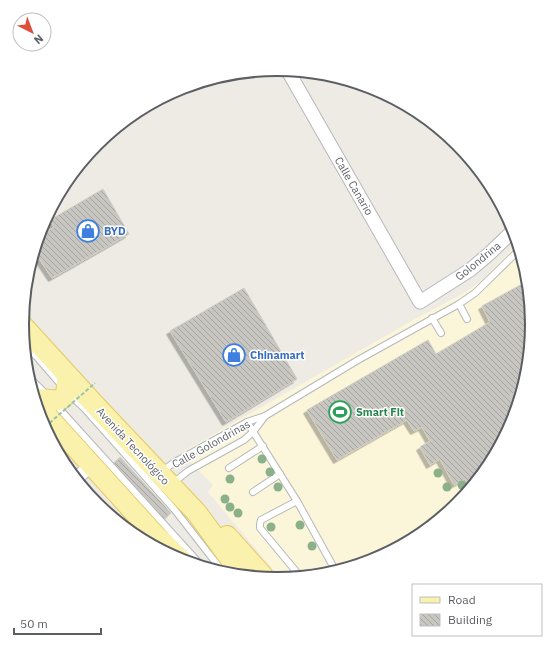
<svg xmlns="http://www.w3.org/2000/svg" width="554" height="648" font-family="'IBM Plex Sans',sans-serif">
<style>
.commercial{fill:#fbf5da}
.building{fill:url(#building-back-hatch);stroke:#d1cdc2;filter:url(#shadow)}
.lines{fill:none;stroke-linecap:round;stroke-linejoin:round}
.service-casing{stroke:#b6b8bc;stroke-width:8}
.minor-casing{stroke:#b6b8bc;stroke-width:15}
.primary-casing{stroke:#e7c962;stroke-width:22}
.service{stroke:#fff;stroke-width:6}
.minor{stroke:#fff;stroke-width:13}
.primary{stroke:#f9f1ac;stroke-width:20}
.path-bridge{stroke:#9bc3a9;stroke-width:2;stroke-dasharray:4 2;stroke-linecap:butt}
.tree{fill:#8bb18b}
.labels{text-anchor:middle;stroke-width:3;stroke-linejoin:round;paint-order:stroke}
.street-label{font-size:11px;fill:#5b5e63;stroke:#fff}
.shop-label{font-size:11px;font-weight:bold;fill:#366cbe;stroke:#fff;text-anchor:start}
.leisure-label{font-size:11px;font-weight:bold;fill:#27864d;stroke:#fff;text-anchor:start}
.rim{fill:none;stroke:#5b5e63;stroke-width:2}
</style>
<defs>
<pattern id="building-back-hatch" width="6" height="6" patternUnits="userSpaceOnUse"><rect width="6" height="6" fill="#c8c6c0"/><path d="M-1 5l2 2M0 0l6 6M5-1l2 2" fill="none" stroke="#a5a4a0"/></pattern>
<filter id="shadow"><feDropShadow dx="-3.5" dy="3.5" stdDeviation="0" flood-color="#0004"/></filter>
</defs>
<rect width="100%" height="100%" fill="#edebe3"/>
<!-- commercial -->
<polygon class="commercial" points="516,245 532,324 512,422 457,504 374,560 280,578 208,492 213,485 181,453 415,319 464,293 481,281"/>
<!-- building -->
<g class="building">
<polygon points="103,189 129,234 52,278 36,254 39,237 54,227 50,220"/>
<polygon points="524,283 532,324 512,422 469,486 465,479 454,485 440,459 430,465 420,447 430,441 422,427 414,431 407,420 337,460 307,410 428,340 436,354 490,322 482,306"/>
<polygon points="244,288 297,379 226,422 170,331"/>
<polygon points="519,391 516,406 510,395"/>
<polygon points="120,457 171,513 164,519 114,463"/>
</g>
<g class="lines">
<!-- service casing -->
<g class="service-casing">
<g id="service">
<polyline points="459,304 467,319"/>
<polyline points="432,318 441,333"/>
<polyline points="27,349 36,356 63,387"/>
<polyline points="33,381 46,394"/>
<polyline points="69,394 84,408 174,509 220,568"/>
<polyline points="55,404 200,564"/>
<polyline points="247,422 297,501 334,568"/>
<polyline points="229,468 263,446"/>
<polyline points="162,471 175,462 247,422 265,416 358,360 459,304 475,293 518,251"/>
<polyline points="173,483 188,471 244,440 253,432 265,416"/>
<polyline points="253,492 280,474"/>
<polyline points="297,501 261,520 260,524 260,528 299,575"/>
</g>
</g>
<!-- minor casing -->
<g class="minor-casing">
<g id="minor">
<polyline points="288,71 420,302 470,270 490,253 513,231"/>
<polyline points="78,477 91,465"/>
</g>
</g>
<!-- primary casing -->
<g class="primary-casing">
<g id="primary">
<polyline points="22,325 94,404 197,513 240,572"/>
<path d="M 37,399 C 62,401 68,404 67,375"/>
<polyline points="39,407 155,535 181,560"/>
<polyline points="227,536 263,576"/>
</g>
</g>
<!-- service -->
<use href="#service" class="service"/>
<!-- minor -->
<use href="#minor" class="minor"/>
<!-- primary -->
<use href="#primary" class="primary"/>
<!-- path-bridge -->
<polyline class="path-bridge" points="45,427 95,383"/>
</g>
<!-- trees -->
<g class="tree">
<circle cx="262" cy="459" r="4.5"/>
<circle cx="270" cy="472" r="4.5"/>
<circle cx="438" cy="473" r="4.5"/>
<circle cx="230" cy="479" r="4.5"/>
<circle cx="462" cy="485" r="4.5"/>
<circle cx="278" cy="487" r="4.5"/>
<circle cx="447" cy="487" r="4.5"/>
<circle cx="225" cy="499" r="4.5"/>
<circle cx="230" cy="507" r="4.5"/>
<circle cx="238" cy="513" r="4.5"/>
<circle cx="300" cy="525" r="4.5"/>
<circle cx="271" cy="527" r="4.5"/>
<circle cx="312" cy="546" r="4.5"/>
</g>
<!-- icons -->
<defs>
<g id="shop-ring" transform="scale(1.15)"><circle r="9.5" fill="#fff" stroke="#3f7fe0" stroke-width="1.5"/><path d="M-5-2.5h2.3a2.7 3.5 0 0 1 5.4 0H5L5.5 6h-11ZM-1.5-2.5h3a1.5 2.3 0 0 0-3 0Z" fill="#3f7fe0"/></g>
<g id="stadium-ring" transform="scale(1.15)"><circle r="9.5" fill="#fff" stroke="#2e9e5b" stroke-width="1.5"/><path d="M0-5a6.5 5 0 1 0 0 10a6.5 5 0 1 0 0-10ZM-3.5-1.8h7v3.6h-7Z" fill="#2e9e5b"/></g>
</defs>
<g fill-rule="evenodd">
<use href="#shop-ring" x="88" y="231"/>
<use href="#shop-ring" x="234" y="355"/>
<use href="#stadium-ring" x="340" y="412"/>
</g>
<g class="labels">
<!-- street labels -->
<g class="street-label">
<text transform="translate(354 186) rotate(60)" y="4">Calle Canario</text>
<text transform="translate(478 261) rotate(-39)" y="4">Golondrina</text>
<text transform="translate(211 444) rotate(-29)" y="4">Calle Golondrinas</text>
<text transform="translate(133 446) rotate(47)" y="4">Avenida Tecnológico</text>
</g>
<!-- shop labels -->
<g class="shop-label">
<text x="104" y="235">BYD</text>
<text x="250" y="359">Chinamart</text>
</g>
<!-- leisure labels -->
<g class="leisure-label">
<text x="356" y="416">Smart Fit</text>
</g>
</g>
<!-- crop -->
<path d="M0 0H554V648H0ZM29 324a248 248 0 1 1 496 0a248 248 0 1 1-496 0Z" fill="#fff" fill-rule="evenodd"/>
<path class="rim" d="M29 324a248 248 0 1 1 496 0a248 248 0 1 1-496 0Z"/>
<!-- legend -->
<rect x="412" y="584" width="130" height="52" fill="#ffffff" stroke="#bdbfc1"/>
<rect x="420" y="597" width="20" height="6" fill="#f9f1ac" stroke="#bdbfc1"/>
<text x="448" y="604" font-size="12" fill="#5b5e63">Road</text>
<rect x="420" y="614" width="20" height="12" fill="url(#building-back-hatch)" stroke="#bdbfc1"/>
<text x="448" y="624" font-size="12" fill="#5b5e63">Building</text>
<!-- north arrow -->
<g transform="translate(32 32) rotate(138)"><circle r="19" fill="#ffffff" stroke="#bdbfc1"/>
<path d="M0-3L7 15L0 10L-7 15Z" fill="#dc503a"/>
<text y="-6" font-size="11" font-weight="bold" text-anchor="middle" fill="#5b5e63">N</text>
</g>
<!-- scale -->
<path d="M14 628v6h87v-6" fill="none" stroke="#5b5e63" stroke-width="2"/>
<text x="20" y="628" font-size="12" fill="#5b5e63" stroke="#ffffff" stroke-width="3" paint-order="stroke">50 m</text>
</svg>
